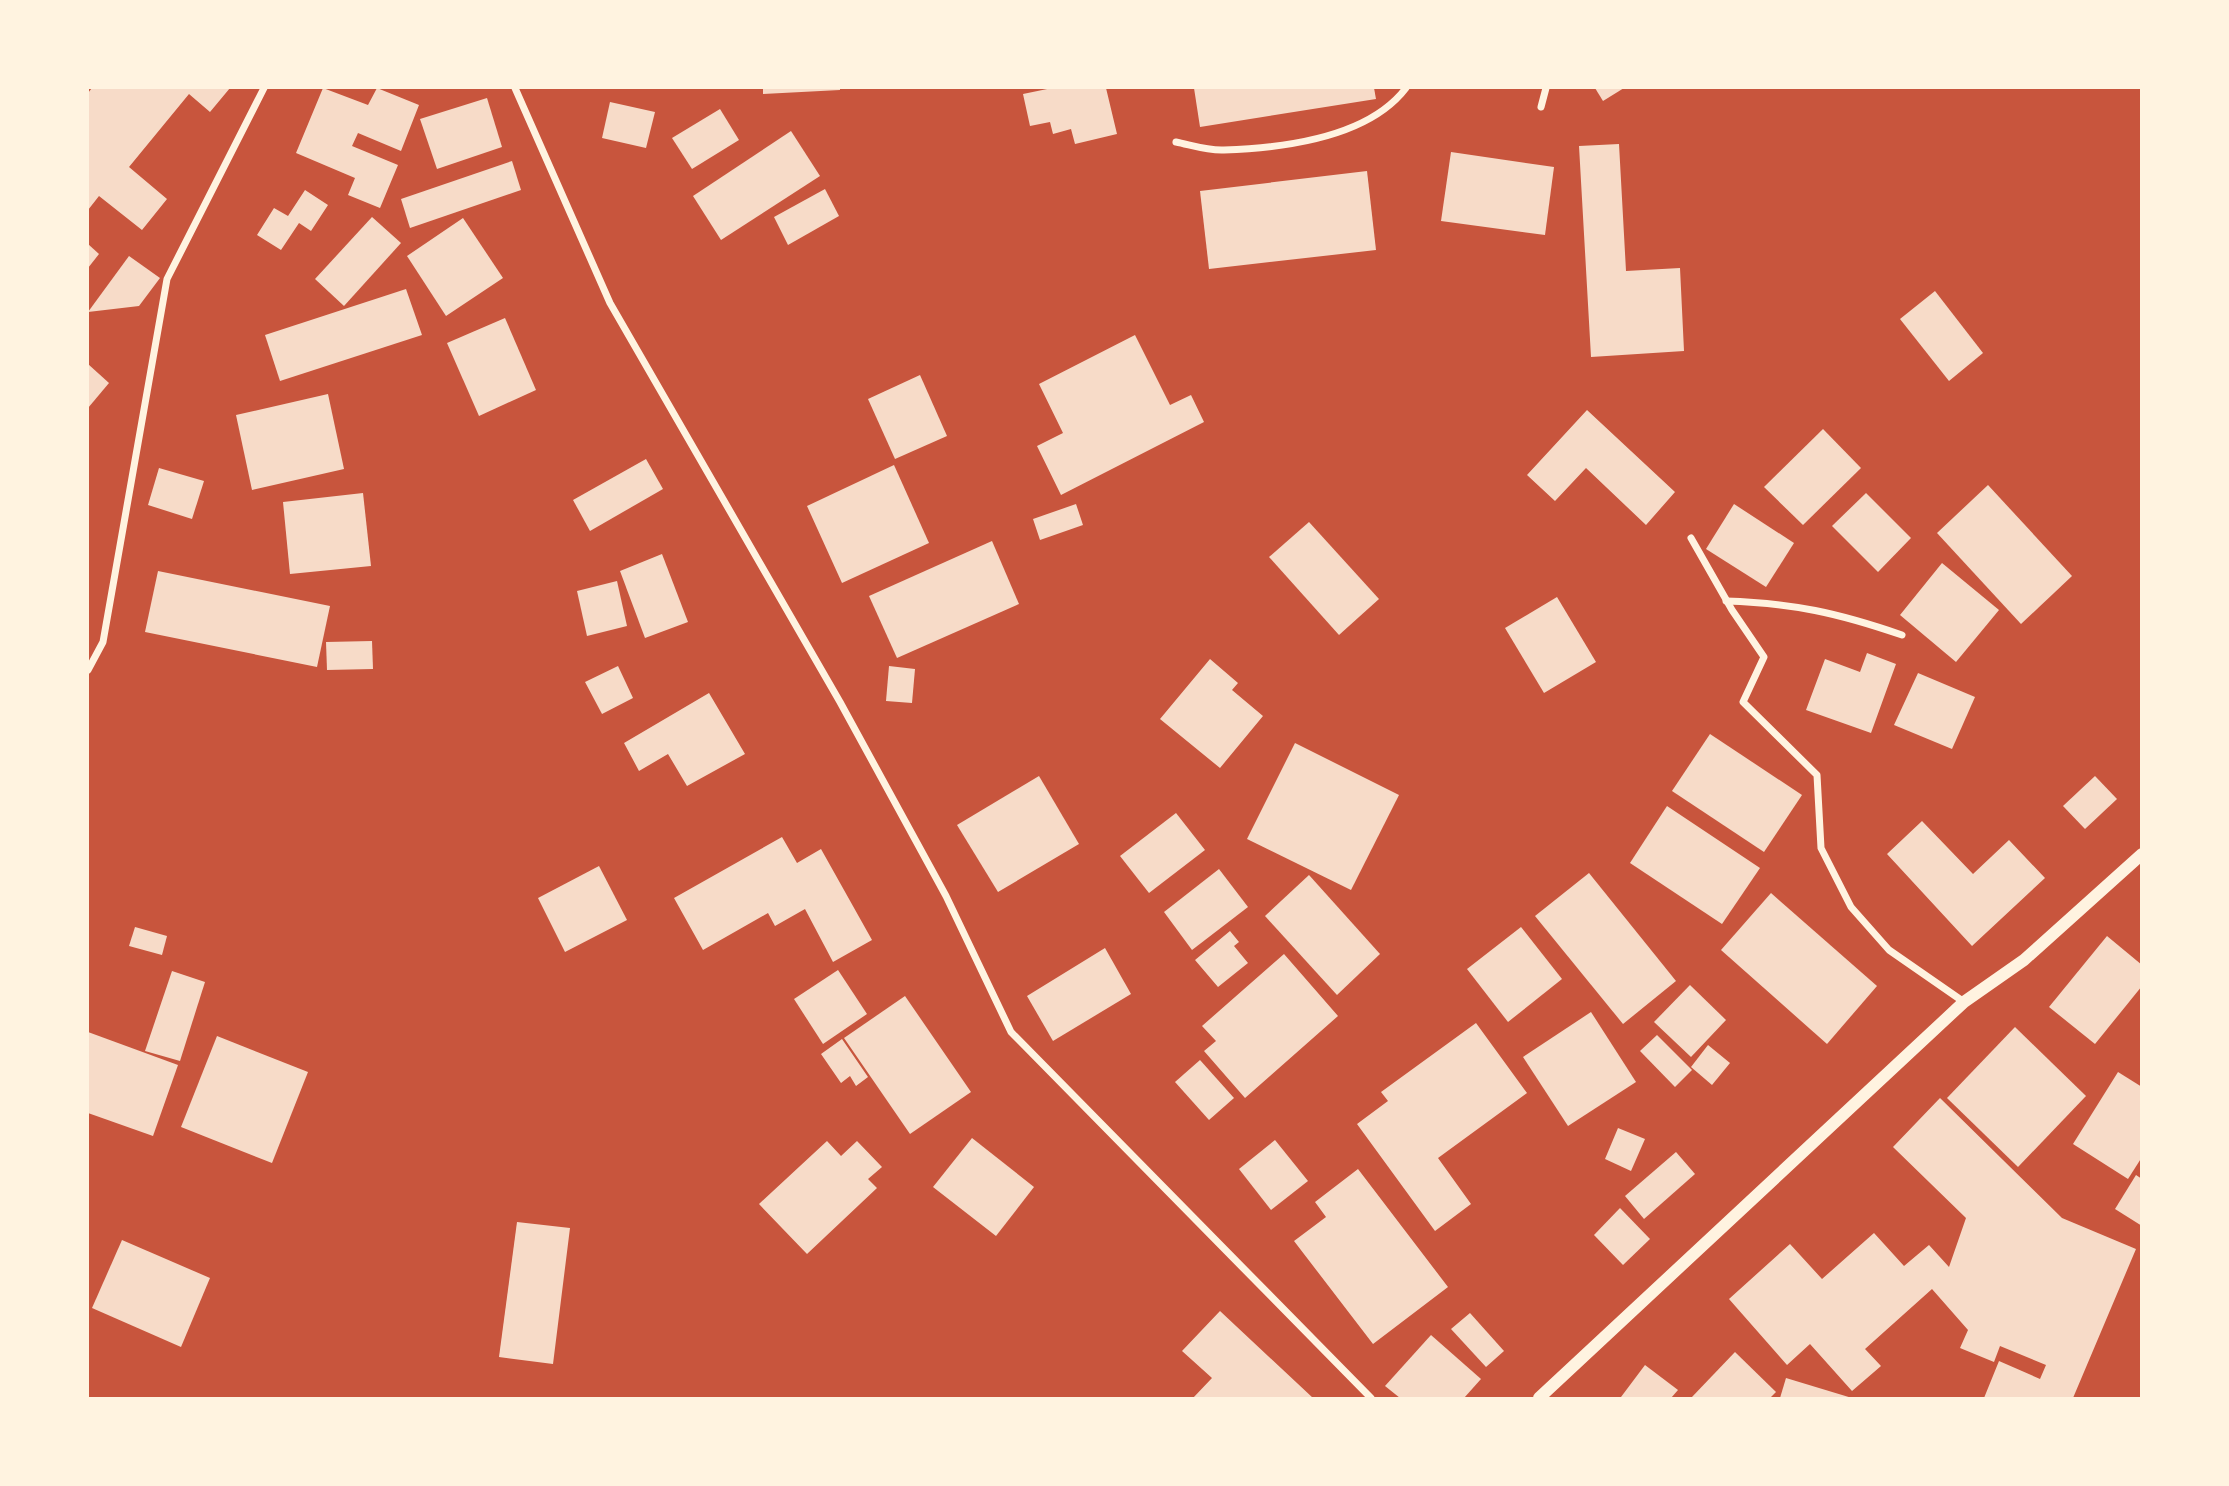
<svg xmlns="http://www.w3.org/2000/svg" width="2229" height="1486" font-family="Inter,sans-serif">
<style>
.building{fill:#f7dbc8}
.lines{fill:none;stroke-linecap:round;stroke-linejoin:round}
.minor{stroke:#fff3e0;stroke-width:7}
.tertiary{stroke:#fff3e0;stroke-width:12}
</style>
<rect width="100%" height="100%" fill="#c8553d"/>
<!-- building -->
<g class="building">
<polygon points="92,88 230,88 210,112 189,94 129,167 167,199 142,230 99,196 88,210 88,93"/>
<polygon points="323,88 368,105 377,88 419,105 401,151 358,133 352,146 398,165 380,208 348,195 355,178 296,153"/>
<polygon points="763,88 840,88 840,90 763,94"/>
<polygon points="1052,88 1106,88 1117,134 1075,144 1071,129 1053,134 1050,122 1030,126 1023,94"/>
<polygon points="1194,88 1374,88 1376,99 1200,127"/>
<polygon points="1595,88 1624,88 1603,101"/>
<polygon points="487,98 502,147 437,169 420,119"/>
<polygon points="610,102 655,112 646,148 602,138"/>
<polygon points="720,109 739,140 692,169 672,138"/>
<polygon points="791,131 820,176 721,240 693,196"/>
<polygon points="1619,144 1626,271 1680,268 1684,351 1591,357 1579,146"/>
<polygon points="1451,152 1554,167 1545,235 1441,221"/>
<polygon points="512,161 521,190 410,228 401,199"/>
<polygon points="1367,171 1376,250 1209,269 1200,191"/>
<polygon points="825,189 839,216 788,245 774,217"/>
<polygon points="305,190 328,205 311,231 299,223 281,250 257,235 274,208 288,216"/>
<polygon points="372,217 401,243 344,306 315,279"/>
<polygon points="463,218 503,278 446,316 407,256"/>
<polygon points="88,244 99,254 88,268"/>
<polygon points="129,256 160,278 139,306 88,312"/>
<polygon points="406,289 422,335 280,381 265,335"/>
<polygon points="1935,291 1983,353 1949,381 1900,319"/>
<polygon points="505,318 536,390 479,416 447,343"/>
<polygon points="1135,335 1170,405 1191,395 1204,422 1061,495 1037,446 1063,433 1039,384"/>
<polygon points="88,364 109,383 88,408"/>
<polygon points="920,375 947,436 895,459 868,399"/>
<polygon points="328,394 344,469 252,490 236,415"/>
<polygon points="1587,410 1675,492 1646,525 1586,468 1555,501 1527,475"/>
<polygon points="1823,429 1861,468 1803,525 1764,487"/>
<polygon points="646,459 663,489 590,531 573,500"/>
<polygon points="894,465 929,543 842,583 807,506"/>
<polygon points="159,468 204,481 192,519 148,505"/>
<polygon points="1988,485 2072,576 2021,624 1937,533"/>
<polygon points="363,493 371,566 290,574 283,502"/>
<polygon points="1866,493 1911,538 1878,572 1832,526"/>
<polygon points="1076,504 1083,525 1040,540 1033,519"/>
<polygon points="1734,504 1794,543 1766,587 1706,549"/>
<polygon points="1309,522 1379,599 1339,635 1269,557"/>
<polygon points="992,541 1019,604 897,658 869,596"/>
<polygon points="662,554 688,622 645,638 620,571"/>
<polygon points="1942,563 1999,610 1956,662 1900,615"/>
<polygon points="158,571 330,606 317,667 145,632"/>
<polygon points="617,581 627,626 587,636 577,591"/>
<polygon points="1557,597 1596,662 1544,693 1505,628"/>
<polygon points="372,641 373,669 327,670 326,642"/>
<polygon points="1867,653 1896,664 1871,733 1806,710 1825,659 1860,672"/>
<polygon points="1210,659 1238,683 1232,690 1263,716 1220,768 1160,719"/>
<polygon points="618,666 633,698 602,714 585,682"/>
<polygon points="889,666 915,669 912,703 886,701"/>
<polygon points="1918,673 1975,697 1952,749 1894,725"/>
<polygon points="709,693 745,754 687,786 668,754 639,771 624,743"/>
<polygon points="1710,734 1802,795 1764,852 1672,791"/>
<polygon points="1295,743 1399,795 1351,890 1247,839"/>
<polygon points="1039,776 1079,844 998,892 957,825"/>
<polygon points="2095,776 2117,799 2085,829 2063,806"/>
<polygon points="1667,806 1760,868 1722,924 1630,863"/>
<polygon points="1176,813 1205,850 1149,893 1120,856"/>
<polygon points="1922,821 1973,874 2009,840 2045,878 1972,946 1887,854"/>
<polygon points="782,837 797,863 821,849 872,940 833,962 805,909 775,926 768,913 703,950 674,898"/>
<polygon points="599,866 627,920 565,952 538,898"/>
<polygon points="1219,869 1248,907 1192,950 1164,912"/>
<polygon points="1589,873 1676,981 1623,1024 1535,916"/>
<polygon points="1309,875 1380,954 1337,995 1265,916"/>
<polygon points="1771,893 1877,986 1827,1044 1721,950"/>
<polygon points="135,927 167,936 162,955 129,946"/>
<polygon points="1521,927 1562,979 1508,1022 1467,969"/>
<polygon points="1230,931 1239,942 1234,946 1248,963 1218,987 1195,960"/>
<polygon points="2107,936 2142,965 2142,986 2095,1044 2049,1007"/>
<polygon points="1105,948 1131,994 1053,1041 1027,996"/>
<polygon points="1284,954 1338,1016 1245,1098 1204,1051 1216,1041 1202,1026"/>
<polygon points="838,970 867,1014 823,1044 794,999"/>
<polygon points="172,971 205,982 180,1061 145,1051"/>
<polygon points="1690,985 1726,1020 1691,1057 1654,1022"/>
<polygon points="905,996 971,1092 910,1134 844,1038"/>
<polygon points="1591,1012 1636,1082 1568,1126 1523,1057"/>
<polygon points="1476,1023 1527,1093 1438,1158 1471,1204 1435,1231 1357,1124 1388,1101 1381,1092"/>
<polygon points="2015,1027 2086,1096 2018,1167 1947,1098"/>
<polygon points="88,1032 178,1065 153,1136 88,1113"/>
<polygon points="1657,1035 1692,1070 1675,1087 1640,1051"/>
<polygon points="217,1036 308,1072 272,1163 181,1127"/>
<polygon points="842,1039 868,1077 856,1086 850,1076 841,1083 821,1054"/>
<polygon points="1708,1045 1730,1063 1712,1085 1691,1067"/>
<polygon points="1200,1060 1234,1098 1209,1120 1175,1082"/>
<polygon points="2118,1072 2142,1087 2142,1157 2128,1179 2073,1144"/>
<polygon points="1940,1098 2062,1218 2136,1249 2073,1398 1984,1398 1999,1361 2040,1379 2046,1365 2000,1346 1994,1362 1960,1348 1968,1330 1932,1289 1865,1349 1881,1366 1852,1391 1810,1344 1787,1365 1729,1299 1790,1244 1822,1279 1874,1233 1904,1266 1929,1245 1949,1267 1966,1218 1893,1147"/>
<polygon points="1618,1128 1645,1139 1631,1171 1605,1159"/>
<polygon points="972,1138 1034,1187 996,1236 933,1187"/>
<polygon points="1275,1140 1308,1181 1271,1210 1239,1169"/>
<polygon points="827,1141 841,1156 857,1141 882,1167 868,1179 877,1188 807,1254 759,1204"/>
<polygon points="1676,1152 1695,1174 1644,1219 1625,1196"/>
<polygon points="1358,1169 1448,1287 1373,1344 1294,1241 1326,1217 1315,1202"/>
<polygon points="2136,1175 2142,1179 2142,1226 2115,1209"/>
<polygon points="1620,1208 1650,1239 1623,1265 1594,1235"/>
<polygon points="517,1222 570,1228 553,1364 499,1357"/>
<polygon points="122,1240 210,1278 181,1347 92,1308"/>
<polygon points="1220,1311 1313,1398 1193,1398 1212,1378 1182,1351"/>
<polygon points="1470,1313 1504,1351 1486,1367 1451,1329"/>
<polygon points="1431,1335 1481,1379 1464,1398 1400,1398 1385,1386"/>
<polygon points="1735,1352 1776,1392 1770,1398 1691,1398"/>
<polygon points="1645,1365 1678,1390 1671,1398 1621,1397"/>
<polygon points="1786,1378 1852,1398 1780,1398"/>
</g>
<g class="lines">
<!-- minor -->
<g class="minor">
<polyline points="515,88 610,303 840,702 946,896 1011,1032 1371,1398"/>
<polyline points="1541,107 1546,88"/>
<path d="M 1176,142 C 1191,145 1209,151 1224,150 C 1283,148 1368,138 1406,88"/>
<polyline points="1691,538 1732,610 1764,657 1743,702 1817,775 1821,848 1851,907 1889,950 1964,1002"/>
<path d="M 1726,601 C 1793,603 1838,613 1902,635"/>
<polyline points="88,670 103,642 167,279 264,88"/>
</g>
<!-- tertiary -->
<polyline class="tertiary" points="1539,1398 1964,1002 2024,960 2142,854"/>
</g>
<!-- border -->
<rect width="2229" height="1486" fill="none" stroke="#fff3e0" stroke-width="178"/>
</svg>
